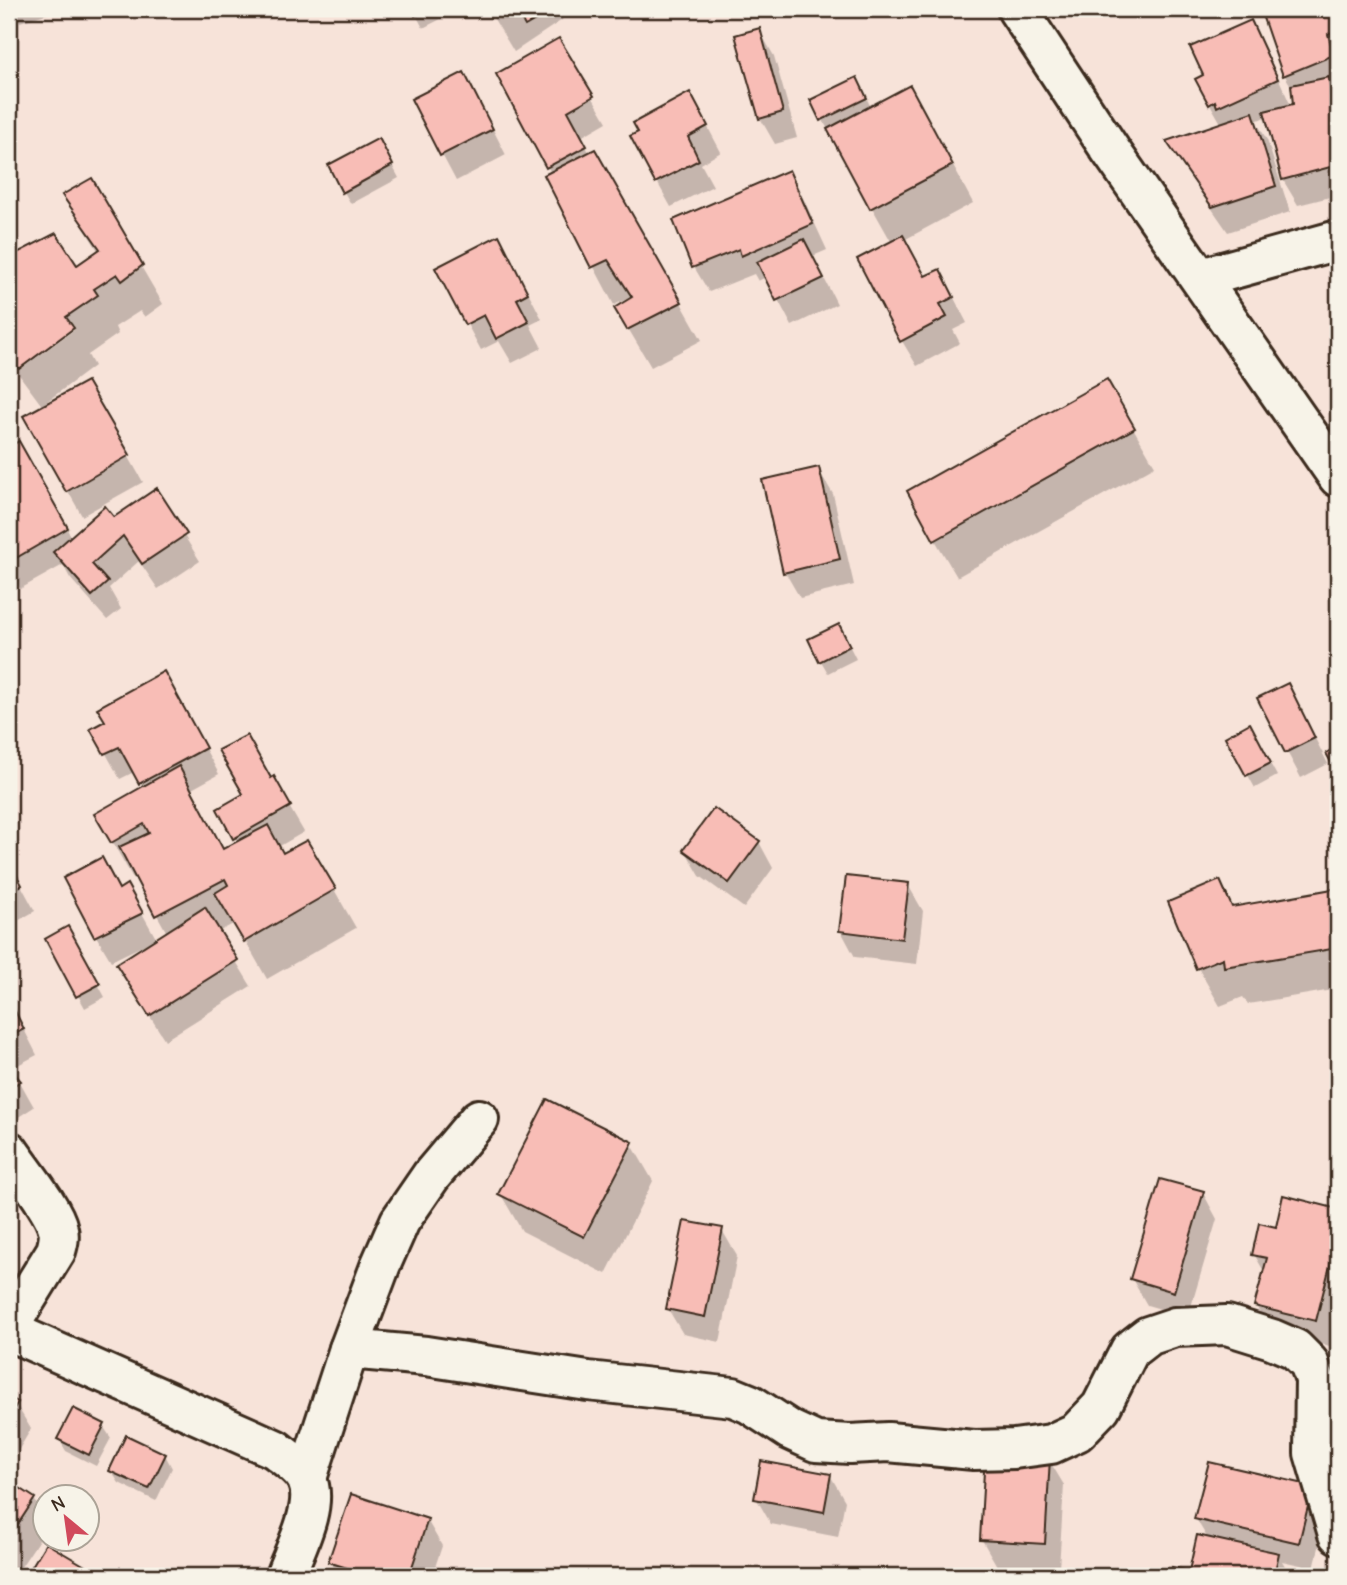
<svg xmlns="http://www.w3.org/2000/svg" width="1347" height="1585" font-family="'Comic Neue',sans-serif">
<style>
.shadow{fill:#0003}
.building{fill:#f8bdb6;stroke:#3b2a1e;stroke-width:2}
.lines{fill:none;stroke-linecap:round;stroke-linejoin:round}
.street-casing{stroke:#3b2a1e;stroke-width:44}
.primary-casing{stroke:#3b2a1e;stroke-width:44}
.street{stroke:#f7f3e8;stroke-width:38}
.primary{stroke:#f7f3e8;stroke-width:38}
</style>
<rect width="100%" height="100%" fill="#f7e3d9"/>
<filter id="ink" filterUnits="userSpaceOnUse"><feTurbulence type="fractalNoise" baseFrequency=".0143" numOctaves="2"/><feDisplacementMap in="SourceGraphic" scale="14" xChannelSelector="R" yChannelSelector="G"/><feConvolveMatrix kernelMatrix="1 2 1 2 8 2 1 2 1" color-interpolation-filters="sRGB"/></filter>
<g filter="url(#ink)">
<!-- shadow -->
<g class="shadow">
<polygon points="12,9 47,9 49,13 20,22"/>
<polygon points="413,9 451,9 453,13 423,28"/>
<polygon points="488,9 567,9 567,10 562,20 514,52"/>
<polygon points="1262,9 1331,9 1338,26 1338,85 1332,87 1338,97 1338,195 1298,205 1283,180 1267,116 1256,121 1267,140 1290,212 1228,232 1183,167 1169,142 1222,125 1210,104 1205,76 1250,22 1265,48 1291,106 1295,105 1294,91 1285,76"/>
<polygon points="759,30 774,56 797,138 775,144 760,118"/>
<polygon points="559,40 607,122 581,137 590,154 595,151 702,340 651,367 616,308 630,300 629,298 614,305 546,176 551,173 499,75"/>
<polygon points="864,92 871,108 931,125 973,203 904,240 925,278 940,271 967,323 953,330 960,343 917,366 902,341 892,243 812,101"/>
<polygon points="413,100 478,100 506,155 456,181"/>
<polygon points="704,120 721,152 701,164 713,186 671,207 632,137"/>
<polygon points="385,152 399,178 351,204 344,192"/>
<polygon points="788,172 803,198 827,250 813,256 837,304 792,326 766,277 758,281 754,274 709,292 694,267"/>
<polygon points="91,181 163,304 145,317 140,311 115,327 118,334 88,355 94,366 42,405 43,407 87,383 143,482 82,516 26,417 43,407 17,372 74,330 74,325 15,369 9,361 9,259 55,235 77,267 99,252 64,196"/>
<polygon points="513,263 542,319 530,325 542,348 512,363 499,341 481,350 437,269"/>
<polygon points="1106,381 1155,466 957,577 935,540"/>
<polygon points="18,444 72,538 113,519 156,491 200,561 158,589 139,561 109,588 121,609 107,620 70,578 63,565 20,589 14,578 9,581 9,502 15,498 9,487 9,449"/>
<polygon points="818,469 833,494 854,585 800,598 785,572"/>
<polygon points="846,639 856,659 828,673 821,661"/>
<polygon points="1288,685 1328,764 1301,778 1259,699"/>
<polygon points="178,699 219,774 190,790 224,851 238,843 219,809 273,779 304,832 278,847 283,855 307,842 356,928 267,979 235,923 218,932 251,986 165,1040 133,990 142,946 111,961 96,936 119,891 127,886 157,940 167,933 137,878 134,880 97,815 143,788 134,772 120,779 93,730"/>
<polygon points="1249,725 1277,776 1255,788 1227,737"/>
<polygon points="759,842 773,868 744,908 700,876 685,850"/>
<polygon points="9,863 35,911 9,926"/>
<polygon points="1220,882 1234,908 1338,890 1338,989 1248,1004 1243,997 1220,1006 1198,968 1171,903"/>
<polygon points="908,885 923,911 917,964 855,957 841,931"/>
<polygon points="68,929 105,997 85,1008 47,939"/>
<polygon points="9,1000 37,1055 12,1068 9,1063"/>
<polygon points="9,1069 20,1082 34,1107 9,1123"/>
<polygon points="631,1143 653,1181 606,1274 522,1231 500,1193"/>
<polygon points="1203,1193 1217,1219 1188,1317 1147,1305 1132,1279"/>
<polygon points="1284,1197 1338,1210 1338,1315 1330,1346 1271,1332 1256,1306 1265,1273 1254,1254 1277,1229"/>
<polygon points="722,1230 737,1256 720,1342 683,1334 668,1309"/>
<polygon points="9,1387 13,1394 9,1400 16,1404 31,1429 15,1456 9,1453"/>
<polygon points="103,1426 111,1438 96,1466 66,1451 59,1439"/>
<polygon points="165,1455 172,1468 156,1501 119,1483 111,1471"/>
<polygon points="1049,1460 1064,1485 1059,1569 997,1566 982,1540"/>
<polygon points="830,1475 845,1501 838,1537 771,1524 756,1498"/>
<polygon points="9,1483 34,1499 46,1520 46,1529 15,1576 9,1576"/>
<polygon points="1312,1488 1327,1514 1314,1568 1282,1561 1291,1576 1171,1576 1173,1569 1190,1573 1208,1539 1196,1519"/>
<polygon points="427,1520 442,1546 432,1576 339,1576 330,1561"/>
</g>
<!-- building -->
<g class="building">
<polygon points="411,9 430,9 415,16"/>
<polygon points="518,9 543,9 546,14 525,26 516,10"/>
<polygon points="1260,9 1329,9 1338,29 1328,34 1334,55 1283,76"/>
<polygon points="1251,20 1278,79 1217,107 1215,101 1209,105 1195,79 1203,75 1190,47"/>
<polygon points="760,28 783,112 759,119 735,35"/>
<polygon points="559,38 594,96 568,111 587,146 546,168 496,74"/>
<polygon points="464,72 493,129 440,156 411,99"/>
<polygon points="857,77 867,98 820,121 810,100"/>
<polygon points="1329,77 1331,97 1338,96 1338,165 1282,180 1264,111 1293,104 1291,85"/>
<polygon points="910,85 953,165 870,209 827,129"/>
<polygon points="690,92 708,126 688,137 699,160 655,183 630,136 638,132 633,123"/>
<polygon points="1253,112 1276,186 1212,207 1166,141"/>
<polygon points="379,138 393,165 342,193 328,165"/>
<polygon points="595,149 682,302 627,330 614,308 632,297 608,260 591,268 544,175"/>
<polygon points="789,170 813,224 741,256 739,249 692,268 673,220"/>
<polygon points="92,178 143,265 122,281 117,274 94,289 98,295 66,317 74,328 19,369 9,355 9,257 56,233 77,265 100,249 62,195"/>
<polygon points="499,235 528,293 517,299 529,322 496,339 484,315 465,325 435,268"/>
<polygon points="903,235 925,276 940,269 954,297 940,304 947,317 900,342 857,259"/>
<polygon points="804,239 824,278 776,301 757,262"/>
<polygon points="1107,379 1135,428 934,541 907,491"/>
<polygon points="87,381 130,455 66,492 23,416"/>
<polygon points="19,441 68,528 9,562 9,500 13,498 9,490 9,447"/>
<polygon points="819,467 840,559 783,573 762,480"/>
<polygon points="157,488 187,534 142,564 123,536 92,564 108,582 92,596 53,552 105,506 114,517"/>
<polygon points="839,624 850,646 819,662 808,639"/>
<polygon points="164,671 206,748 139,784 119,747 104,754 90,729 105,721 97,708"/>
<polygon points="1288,683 1315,738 1285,753 1257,698"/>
<polygon points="1250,723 1271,763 1246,776 1225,737"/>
<polygon points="247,735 271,778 274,776 291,806 233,839 217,809 243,794 218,750"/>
<polygon points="1338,746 1338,775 1326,753"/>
<polygon points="179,766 223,849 268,825 283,853 307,840 336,889 244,942 215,893 228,885 225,879 155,916 119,847 149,833 144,824 111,843 94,814"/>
<polygon points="714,808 760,841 729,883 683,850"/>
<polygon points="102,857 119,889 127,884 143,913 94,937 63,878"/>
<polygon points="9,861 22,885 9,892"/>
<polygon points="846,876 909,883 902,939 839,931"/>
<polygon points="1220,880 1232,907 1338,888 1338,948 1224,967 1223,958 1196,969 1168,902"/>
<polygon points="205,907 238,960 149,1016 116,964"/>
<polygon points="68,926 100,984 76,997 45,939"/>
<polygon points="9,999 24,1029 9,1037"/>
<polygon points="9,1067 21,1081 9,1088"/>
<polygon points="547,1099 633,1142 584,1237 498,1194"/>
<polygon points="1160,1179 1204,1191 1174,1292 1130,1279"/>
<polygon points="1283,1195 1338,1209 1338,1234 1316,1321 1254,1306 1267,1258 1252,1255 1259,1223 1276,1227"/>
<polygon points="684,1221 723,1228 705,1317 666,1309"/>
<polygon points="9,1397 18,1402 9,1417"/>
<polygon points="73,1408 105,1424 89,1455 57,1439"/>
<polygon points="126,1435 166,1454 149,1489 109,1471"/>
<polygon points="985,1454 1050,1458 1045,1544 980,1540"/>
<polygon points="761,1461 831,1474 824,1512 754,1499"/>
<polygon points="1209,1462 1313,1486 1299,1543 1194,1519"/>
<polygon points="9,1481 35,1498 9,1538"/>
<polygon points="351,1494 428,1519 409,1576 373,1576 328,1562"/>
<polygon points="1197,1535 1279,1553 1274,1576 1169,1576 1172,1567 1189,1571"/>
<polygon points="46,1543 102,1576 26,1576"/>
<polygon points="992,1570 1037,1576 991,1576"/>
</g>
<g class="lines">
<!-- street casing -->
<g class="street-casing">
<g id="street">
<polyline points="1201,278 1338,240"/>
<path d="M 9,1151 C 21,1169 54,1209 58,1229 C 60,1237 58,1244 56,1251 L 9,1327"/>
<path d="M 9,1331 L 275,1449 C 285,1457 302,1468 307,1480 C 319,1506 294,1551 285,1576"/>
<polyline points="349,1349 426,1356 588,1381 733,1397 750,1404 790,1430 816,1442 850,1444 888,1442 974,1450 1014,1449 1051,1444 1077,1432 1101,1407 1130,1350 1148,1336 1175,1327 1227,1325 1272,1339 1295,1349 1309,1363 1315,1379 1314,1453 1338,1534"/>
<polyline points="307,1478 349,1349 381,1264 400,1221 431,1176 479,1119"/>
</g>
</g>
<!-- primary casing -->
<g class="primary-casing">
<polyline id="primary" points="1017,9 1111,151 1338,477"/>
</g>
<!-- street -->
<use href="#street" class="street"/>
<!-- primary -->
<use href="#primary" class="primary"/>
</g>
</g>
<!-- margin -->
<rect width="1347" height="1585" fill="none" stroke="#f7f3e8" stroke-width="35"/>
<rect x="18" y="18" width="1312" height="1550" fill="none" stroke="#3b2a1e" stroke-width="2.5" filter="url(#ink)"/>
<!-- north arrow -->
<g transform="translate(66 1518) rotate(331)"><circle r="33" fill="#f7f3e8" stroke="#aca397" stroke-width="2"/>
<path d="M0-5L12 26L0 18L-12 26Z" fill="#d1495b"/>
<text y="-10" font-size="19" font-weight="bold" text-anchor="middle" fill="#3b2a1e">N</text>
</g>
</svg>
